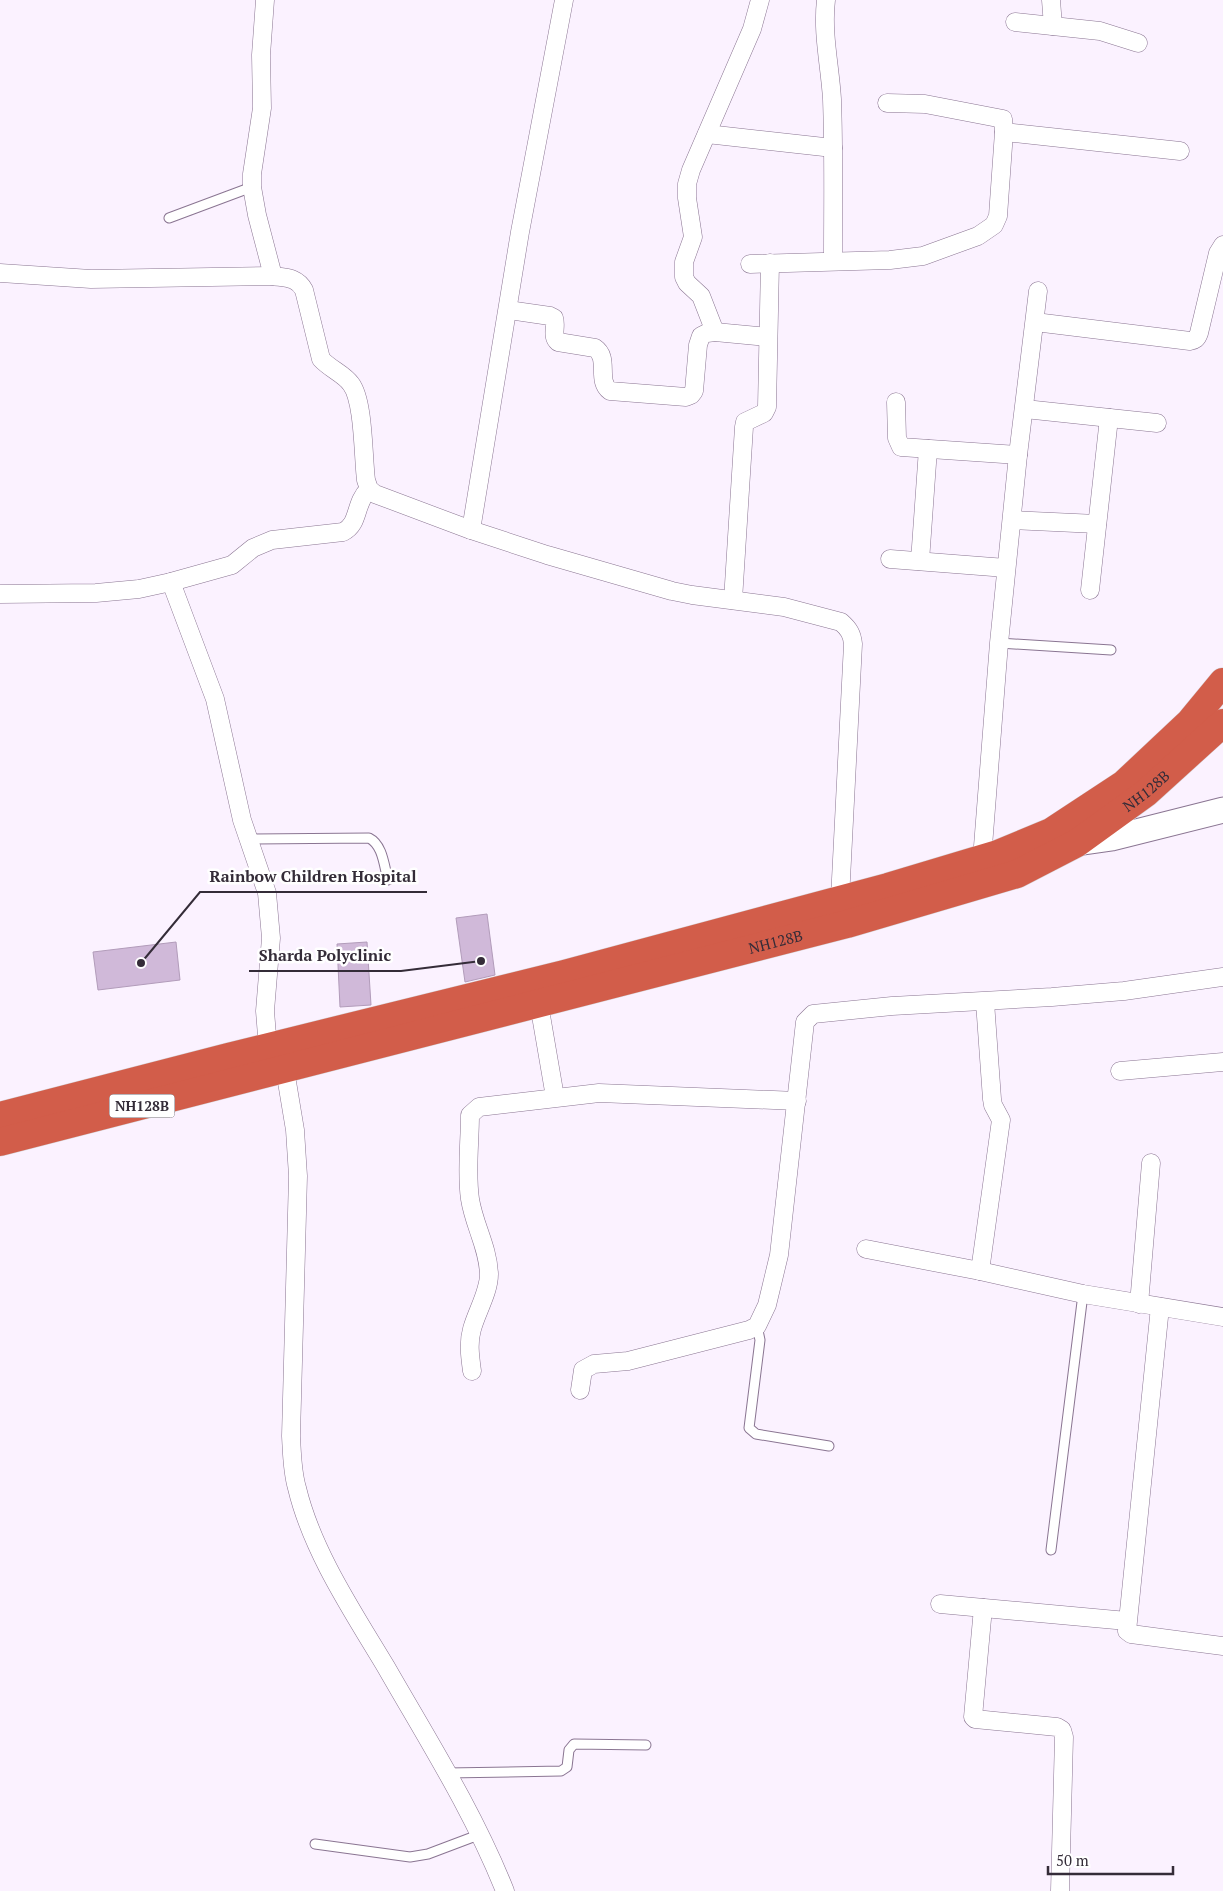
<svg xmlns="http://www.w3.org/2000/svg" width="1223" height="1891" font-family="'PT Serif',serif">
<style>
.building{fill:#d0b9d9;stroke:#b29cba}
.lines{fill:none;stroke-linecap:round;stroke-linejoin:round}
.lane-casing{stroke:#8a7592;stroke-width:11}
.street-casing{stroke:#8a7592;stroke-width:19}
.secondary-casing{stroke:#8a7592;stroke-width:27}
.highway-casing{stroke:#d6d5d7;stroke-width:29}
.lane{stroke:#fff;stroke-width:9}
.street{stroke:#fff;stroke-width:18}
.secondary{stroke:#fff;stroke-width:25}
.highway{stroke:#d25d4a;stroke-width:28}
.labels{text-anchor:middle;stroke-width:5;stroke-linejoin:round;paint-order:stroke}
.shield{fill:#fff;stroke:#716b74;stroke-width:1}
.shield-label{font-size:14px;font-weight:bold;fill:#342c38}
.street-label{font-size:15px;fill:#342c38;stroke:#fff}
.leader{fill:none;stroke:#342c38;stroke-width:2}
.callout-dot{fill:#342c38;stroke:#fff;stroke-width:2}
.callout-label{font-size:16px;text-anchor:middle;font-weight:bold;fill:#342c38;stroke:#fff;stroke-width:5;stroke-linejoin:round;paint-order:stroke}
</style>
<rect width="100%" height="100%" fill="#fbf2ff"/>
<!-- building -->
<g class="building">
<polygon points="487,914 495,975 465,982 456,918"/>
<polygon points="176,942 180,980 98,990 93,952"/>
<polygon points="367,942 371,1005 340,1007 337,944"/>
</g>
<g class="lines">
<!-- lane casing -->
<g class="lane-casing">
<g id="lane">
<polyline points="169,218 252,187"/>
<polyline points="999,643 1111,650"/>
<path d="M 249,839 L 369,838 C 383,845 384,866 388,880"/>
<polyline points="757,1326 760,1340 749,1428 756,1434 829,1446"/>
<polyline points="1051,1550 1083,1294"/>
<polyline points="447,1773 561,1771 567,1767 569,1750 574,1744 646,1745"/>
<polyline points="315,1844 410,1857 428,1854 481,1834"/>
</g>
</g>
<!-- street casing -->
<g class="street-casing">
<g id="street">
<polyline points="265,0 261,55 262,108 252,174 252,187 257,215 273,276"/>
<path d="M 826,0 C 822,33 830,66 832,99 C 834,153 833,207 833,260"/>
<polyline points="1051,0 1053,26"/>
<polyline points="1015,22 1100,31 1138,43"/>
<polyline points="1004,132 1180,151"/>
<polyline points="707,134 833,148"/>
<polyline points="750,264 890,260 923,256 978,236 994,225 998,216 1004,132 1003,119 925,104 887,103"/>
<path d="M 0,273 L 91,279 L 273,276 C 286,278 297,277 304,290 L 321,359 C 330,369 344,374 351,384 C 364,401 363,457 366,480 L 369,489 L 375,494 L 471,530 L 547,555 L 672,591 L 692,595 L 784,607 L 841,622 C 849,629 852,634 853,644 L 840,899"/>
<path d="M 508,310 L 550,316 L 554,318 C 557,326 551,336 558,342 L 595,348 C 610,358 596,381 610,391 L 686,397 L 691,395 L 694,391 L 698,345 L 701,336 L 707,333 L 715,332 L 768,337"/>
<path d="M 1035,322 L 1190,341 C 1195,340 1197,339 1199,333 L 1218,253 L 1223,245"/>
<polyline points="715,332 701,296 687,283 684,277 684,262 693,237 687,198 687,184 691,170 752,29 760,0"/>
<polyline points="896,402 897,438 901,447 1018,455"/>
<polyline points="1025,409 1157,423"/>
<polyline points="1012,520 1097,524"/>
<polyline points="471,530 520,232 564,0"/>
<polyline points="890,559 1006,568"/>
<polyline points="920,561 928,449"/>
<polyline points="171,582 215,699 242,820 267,893 271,938 265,1011 268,1048"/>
<polyline points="1090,590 1109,418"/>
<path d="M 0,594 L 96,593 L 139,589 L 171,582 L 232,565 L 253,548 L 272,540 L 343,532 C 360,524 354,503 369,489"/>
<polyline points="733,600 744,427 745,422 764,413 767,407 770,263"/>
<polyline points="982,859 999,643 1018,455 1038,291"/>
<polyline points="539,1004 555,1097"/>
<path d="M 285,1070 L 295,1130 L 298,1176 L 291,1436 C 292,1453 292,1471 297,1488 C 312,1551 353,1612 386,1667 C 429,1742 473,1811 505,1891"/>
<polyline points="1120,1071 1223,1062"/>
<polyline points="866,1249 980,1271 1083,1294 1223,1317"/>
<polyline points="980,1271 1001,1120 993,1105 992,1099 985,1002"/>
<polyline points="1139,1304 1151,1163"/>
<polyline points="1160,1307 1127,1631 1131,1634 1223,1646"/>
<path d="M 472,1371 C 470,1356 468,1343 472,1329 C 477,1311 489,1292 489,1274 C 488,1247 474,1225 470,1199 C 466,1172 470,1142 470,1115 L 479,1107 L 599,1093 L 797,1101"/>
<polyline points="580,1390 583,1370 594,1364 628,1361 749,1330 757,1326 767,1305 779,1255 805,1022 813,1014 892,1006 1052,997 1124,991 1223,977"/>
<polyline points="940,1604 1127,1621"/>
<polyline points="983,1608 973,1717 975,1719 1057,1727 1062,1730 1064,1737 1060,1891"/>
</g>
</g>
<!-- secondary casing -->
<g class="secondary-casing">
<polyline id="secondary" points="1074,842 1077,843 1112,838 1223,810"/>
</g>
<!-- highway casing -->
<g class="highway-casing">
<g id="highway">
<polyline points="0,1116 228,1057 564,974 888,887 998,854 1051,832 1124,784 1190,722 1223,682"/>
<path id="s1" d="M 0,1142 L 847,924 L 1017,874 L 1077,843 L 1146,793 L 1223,723"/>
</g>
</g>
<!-- lane -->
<use href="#lane" class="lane"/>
<!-- street -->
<use href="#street" class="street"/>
<!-- secondary -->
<use href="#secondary" class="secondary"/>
<!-- highway -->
<use href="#highway" class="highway"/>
</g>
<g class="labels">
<!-- shield labels -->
<rect class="shield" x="109.5" y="1094.5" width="65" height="23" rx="4"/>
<g class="shield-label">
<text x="142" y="1111">NH128B</text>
</g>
<!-- street labels -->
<g class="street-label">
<text dy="5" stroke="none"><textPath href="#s1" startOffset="1206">NH128B</textPath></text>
<text dy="5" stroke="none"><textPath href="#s1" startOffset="801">NH128B</textPath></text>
</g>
</g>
<!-- callouts -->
<path class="leader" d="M141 963L200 892H427M481 961L401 971H249"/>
<g class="callout-dot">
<circle cx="141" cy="963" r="5"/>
<circle cx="481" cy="961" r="5"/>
</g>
<g class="callout-label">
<text x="313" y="882">Rainbow Children Hospital</text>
<text x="325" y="961">Sharda Polyclinic</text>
</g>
<!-- scale -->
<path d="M1048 1866v8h125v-8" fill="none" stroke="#342c38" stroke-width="2.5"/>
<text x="1056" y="1866" font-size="15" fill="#342c38" stroke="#ffffff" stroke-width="4" paint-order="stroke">50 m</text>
</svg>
